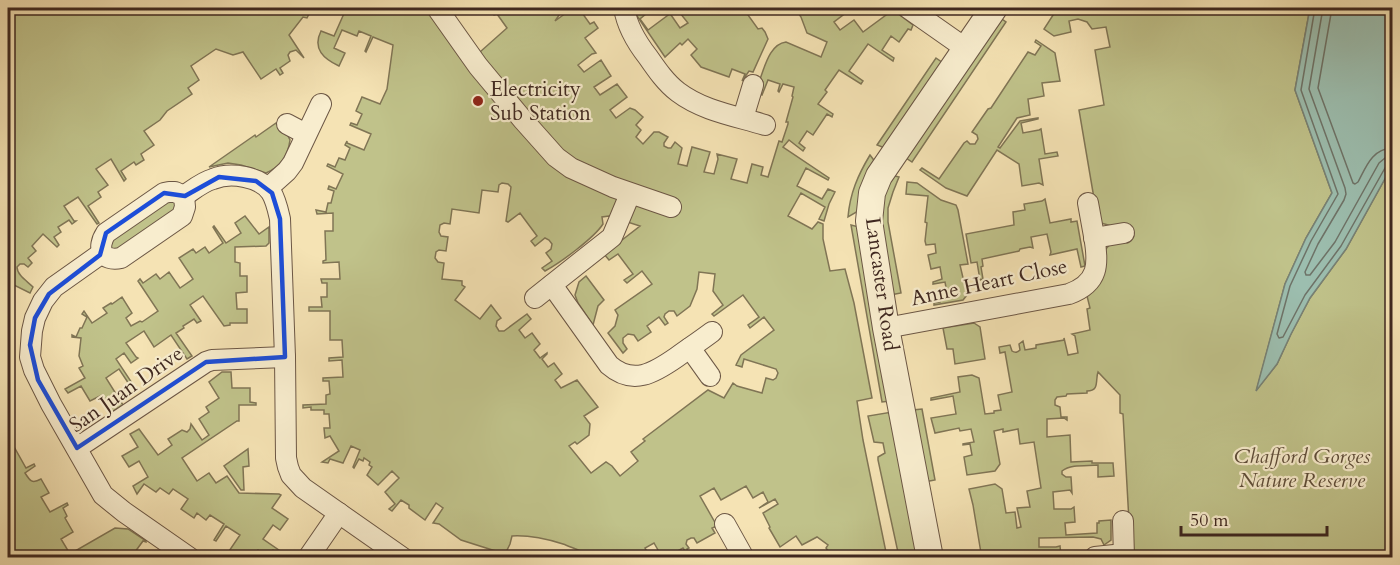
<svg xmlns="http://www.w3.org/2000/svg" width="1400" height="565" font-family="Cardo,serif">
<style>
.green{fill:#c0c28a;stroke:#807555;stroke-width:1.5;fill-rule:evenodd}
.water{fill:#9cbeaf;stroke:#778276;stroke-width:1.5}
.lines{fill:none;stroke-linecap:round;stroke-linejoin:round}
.shore{stroke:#6e7368;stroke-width:1.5}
.minor-casing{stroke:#6c5745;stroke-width:22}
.tertiary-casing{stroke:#6c5745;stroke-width:28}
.minor{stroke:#f8edce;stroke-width:20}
.tertiary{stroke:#f8edce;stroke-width:26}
.marked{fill:none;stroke:#1d4ed8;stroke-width:4.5;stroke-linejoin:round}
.poi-dot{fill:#8f2418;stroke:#f8edce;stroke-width:2}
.labels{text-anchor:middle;stroke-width:4.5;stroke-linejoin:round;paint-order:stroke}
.poi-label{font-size:21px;fill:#3f2820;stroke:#f8edce;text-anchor:start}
.street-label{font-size:21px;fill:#3f2820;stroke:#f8edce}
.park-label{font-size:21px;font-style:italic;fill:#5f4e3a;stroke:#f8edce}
</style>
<rect width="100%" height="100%" fill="#f5e3b4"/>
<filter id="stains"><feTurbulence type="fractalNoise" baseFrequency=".00333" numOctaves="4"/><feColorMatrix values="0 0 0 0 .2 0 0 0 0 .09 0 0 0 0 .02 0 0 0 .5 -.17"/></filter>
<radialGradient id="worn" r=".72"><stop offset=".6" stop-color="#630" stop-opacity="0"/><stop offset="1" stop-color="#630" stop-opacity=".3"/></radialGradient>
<!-- green -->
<g class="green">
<path d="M 8,8 L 312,8 L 307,18 L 303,17 L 289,35 L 304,58 L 296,50 L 290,52 L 288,55 L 290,61 L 280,68 L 283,73 L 280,75 L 276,69 L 261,79 L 243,52 L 233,55 L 216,49 L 191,66 L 199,80 L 188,88 L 192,94 L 167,111 L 160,120 L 144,131 L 154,145 L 141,154 L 144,160 L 136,165 L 134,162 L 121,171 L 126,179 L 124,181 L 111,159 L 96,169 L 108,185 L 98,192 L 101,197 L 88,206 L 99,223 L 97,224 L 78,197 L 64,206 L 74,221 L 76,221 L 72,224 L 69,220 L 58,227 L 61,232 L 54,237 L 59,245 L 57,247 L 43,234 L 32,246 L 36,251 L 28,258 L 32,263 L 28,267 L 24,264 L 20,264 L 17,267 C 17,275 27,281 33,287 L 30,293 L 10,283 L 8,287 Z"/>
<path d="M 345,8 L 447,8 L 480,52 L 507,28 L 497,14 L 494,15 L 488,8 L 564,8 L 555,21 L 573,8 L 583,8 L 580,10 L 590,24 L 594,22 L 598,28 L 585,38 L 596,53 L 592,54 L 578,65 L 584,72 L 601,60 L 611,76 L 594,87 L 600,95 L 617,84 L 627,97 L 610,110 L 616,118 L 630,108 L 635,110 L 643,117 L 636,125 L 641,130 L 636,137 L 643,144 L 654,132 L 659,132 L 668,137 L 664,143 L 664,146 L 668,148 L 671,148 L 675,142 L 682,148 L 678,164 L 687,166 L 692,147 L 710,152 L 704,172 L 714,174 L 718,159 L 717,154 L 737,159 L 731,179 L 747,183 L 752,164 L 763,167 L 761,175 L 768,177 L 779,141 L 782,142 L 788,124 L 788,122 L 786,122 L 793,97 L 792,96 L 794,87 L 783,84 L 779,92 L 778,91 L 780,84 L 768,80 L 762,95 L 760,94 L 763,82 L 760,79 C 765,66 770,44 786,42 L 821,57 L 827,42 L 807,33 L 801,17 L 795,8 L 844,8 L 847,12 L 834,22 L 840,30 L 854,20 L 863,32 L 893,10 L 913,25 L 911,30 L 908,29 L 899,42 L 891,36 L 882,50 L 894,58 L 893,61 L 868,44 L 849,71 L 863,81 L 861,84 L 839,70 L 825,90 L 827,92 L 818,104 L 833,114 L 832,117 L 827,114 L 813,135 L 807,131 L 799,143 L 805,148 L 803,151 L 789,140 L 783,147 L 829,178 L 828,180 L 806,168 L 797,186 L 822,199 L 828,189 L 835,192 L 829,204 L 824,221 L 819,219 L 825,207 L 801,193 L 788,216 L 812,229 L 818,222 L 823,224 L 823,239 L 830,271 L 845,269 L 854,303 L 872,398 L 857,401 L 863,440 L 887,557 L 832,557 L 826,548 L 828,545 L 817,537 L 802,545 L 796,536 L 780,547 L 769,528 L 770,527 L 763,513 L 778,504 L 775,499 L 759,508 L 768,502 L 763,492 L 753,498 L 746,486 L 721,500 L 714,488 L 700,496 L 717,526 L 712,528 L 715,533 L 697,543 L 694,538 L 691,538 L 687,540 L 686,544 L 689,548 L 687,549 L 692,557 L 689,557 L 683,548 L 667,557 L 662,557 L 654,543 L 645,548 L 650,557 L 610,557 L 608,554 C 592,558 577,549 563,544 C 547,539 529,535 512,536 L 510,544 L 505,554 L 461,540 L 439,524 L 433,523 L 443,508 L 436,503 L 425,520 L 409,508 L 409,505 L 401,500 L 392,511 L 389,509 L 395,504 L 385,492 L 399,478 L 392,471 L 378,485 L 367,475 L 372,467 L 369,465 L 370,462 L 364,458 L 363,461 L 359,459 L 354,468 L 353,467 L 360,450 L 351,446 L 343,463 L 330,459 L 328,463 L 322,462 L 339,451 L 330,436 L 325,438 L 324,428 L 330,428 L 329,414 L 324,414 L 324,410 L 311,410 L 311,407 L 303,408 L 303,405 L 326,404 L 326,395 L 330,394 L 329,381 L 323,381 L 323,378 L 343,377 L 342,360 L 329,361 L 329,358 L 343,357 L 342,340 L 330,340 L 330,311 L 309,311 L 309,307 L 322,307 L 321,297 L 327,297 L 327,283 L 322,283 L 321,279 L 340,279 L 339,262 L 323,263 L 323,261 L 326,260 L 325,231 L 333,231 L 333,213 L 317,214 L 316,210 L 326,212 L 328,203 L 331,203 L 334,191 L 328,189 L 329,186 L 336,189 L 343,174 L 327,166 L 328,164 L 335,167 L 339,158 L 345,160 L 350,148 L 345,145 L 347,141 L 347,143 L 364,150 L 371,134 L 350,125 L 351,123 L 357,125 L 362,114 L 356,111 L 362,97 L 380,104 L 387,89 L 393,45 L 373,37 L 366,52 L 365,51 L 371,36 L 359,31 L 357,36 L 342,30 L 334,48 L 345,53 L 339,66 C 324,59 312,49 321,31 L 334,36 L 346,9 ZM 502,183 L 508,184 L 511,187 L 506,221 L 508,222 L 520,213 L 537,236 L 531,241 L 535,246 L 545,238 L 549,240 L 552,244 L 551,249 L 546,253 L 552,261 L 542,268 L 545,271 C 560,263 594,238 603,224 L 602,217 L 609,216 L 640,226 L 604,254 L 609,260 L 618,254 L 633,274 L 624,280 L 627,283 L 642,271 L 652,284 L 615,310 L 618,315 L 615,326 L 608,333 L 623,353 L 627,349 L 623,343 L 623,338 L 628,334 L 634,335 L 638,341 L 651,332 L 647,326 L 659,317 L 665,325 L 668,323 L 664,317 L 665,314 L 669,311 L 674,311 L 677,316 L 690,306 L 697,289 L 699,272 L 715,274 L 713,291 L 723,305 L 712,314 L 714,316 L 743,295 L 759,317 L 748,325 L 750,328 L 764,317 L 774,330 L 741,355 L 736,365 L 742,367 L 744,359 L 776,369 L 778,373 L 776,378 L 773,380 L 766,378 L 762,393 L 737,386 L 733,383 L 724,398 L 708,390 L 643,439 L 645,441 L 631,452 L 638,461 L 620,476 L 612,466 L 606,462 L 591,473 L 569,446 L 575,442 L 577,444 L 589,435 L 590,424 L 584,416 L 598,407 L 577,380 L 561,388 L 555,380 L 562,374 L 554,363 L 548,367 L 542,359 L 547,354 L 547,353 L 540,358 L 534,350 L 540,344 L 532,333 L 525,338 L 519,330 L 531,319 L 527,314 L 504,331 L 499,331 L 496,326 L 497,321 L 501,318 L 491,305 L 480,319 L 455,300 L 465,287 L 462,285 L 462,281 L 442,279 L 444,263 L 438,262 L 435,258 L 436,252 L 439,250 L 446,251 L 448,237 L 441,236 L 439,232 L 440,225 L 444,223 L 450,224 L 452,209 L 479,213 L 482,190 L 498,192 L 499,185 Z"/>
<polygon points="641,8 646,14 640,19 648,30 671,13 671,15 680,28 688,23 676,8 743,8 758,29 762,28 765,32 768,39 753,72 749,71 742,81 745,74 732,69 729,77 701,67 691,55 697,49 688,39 682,45 680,43 665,57 637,16 636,11"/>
<path d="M 1055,8 L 1310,8 L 1295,90 L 1332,193 L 1306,238 L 1285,284 L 1257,389 L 1277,364 L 1291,334 L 1310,298 L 1346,249 L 1392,166 L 1392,557 L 1131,557 L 1123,414 L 1120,413 L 1120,395 L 1098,372 C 1095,380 1100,391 1087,391 L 1087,393 L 1067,394 L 1066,396 L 1057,397 L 1055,400 L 1055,405 L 1060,407 L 1061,417 L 1067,417 L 1067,420 L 1064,418 L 1047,419 L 1047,437 L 1070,435 L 1071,462 L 1092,461 L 1092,463 L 1113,463 L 1114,476 L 1098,477 L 1098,465 C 1086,466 1071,464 1062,471 L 1062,474 L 1066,477 L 1071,477 L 1072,493 L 1070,490 L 1053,492 L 1054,509 L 1071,509 L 1074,507 L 1075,522 L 1065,523 L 1066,535 L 1097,533 L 1097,523 L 1099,523 L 1099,521 L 1111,520 L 1111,540 L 1104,545 L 1101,539 L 1093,537 L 1039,538 L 1039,547 L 1056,547 L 1060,546 L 1061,556 L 1050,558 L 1029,557 L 1028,556 L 1026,556 L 1026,557 L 989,557 L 988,552 L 981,553 L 973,505 L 969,489 L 995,484 L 1002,489 L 1006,513 L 1015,512 L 1017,528 L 1021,527 L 1017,508 L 1030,507 L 1027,491 L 1041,488 L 1034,442 L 1020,444 L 1018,429 L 1003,432 L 1003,429 L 994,431 L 1000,464 L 995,471 L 967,475 L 964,457 L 972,455 L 970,444 L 963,445 L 963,444 L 974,442 L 971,429 L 960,431 L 959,428 L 935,433 L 931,418 L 956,414 L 953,396 L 931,400 L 931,398 L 960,392 L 958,377 L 972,375 L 979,378 L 985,414 L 994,413 L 994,411 L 1001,410 L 998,395 L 1012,392 L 1005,352 L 1000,353 L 999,347 L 1010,345 L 1012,351 C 1015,353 1017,353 1020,350 L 1019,344 L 1023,341 L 1025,350 L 1036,348 L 1036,345 L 1064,340 L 1064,338 L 1068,355 L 1078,353 L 1075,336 L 1072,334 L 1090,330 L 1087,309 L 1090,308 L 1087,296 L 1102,279 L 1105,266 L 1105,250 L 1112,242 L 1112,226 L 1101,223 L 1097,216 L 1079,110 L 1104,105 L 1095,50 L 1110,47 L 1106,27 L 1092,29 L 1087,22 L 1078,19 L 1069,21 L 1071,32 L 1054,36 L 1044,29 L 1057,9 Z"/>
<polygon points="999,17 1006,22 912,162 903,156"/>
<polygon points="1036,40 1055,53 1060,81 1042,83 1044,96 1028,99 1030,115 1017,118 998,147 1000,148 1020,121 1038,118 1038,119 1021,123 1023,133 1039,130 1041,129 1045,154 1057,152 1058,156 1039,159 1043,185 1039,183 1022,186 1019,164 997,150 967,196 946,188 920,170 922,168 939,179 964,143 967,141 970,144 975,144 978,139 977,135 972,132 988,109 991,108 1028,52 1035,55 1041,46 1035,42"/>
<polygon points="936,58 943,63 885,148 877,145"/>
<path d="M 276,123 L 282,132 L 288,136 L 290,140 C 288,155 280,167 266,173 L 241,165 L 228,163 L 209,167 L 255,135 L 256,137 Z"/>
<path d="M 870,155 L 876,163 L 860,210 L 848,217 C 850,193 858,175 870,155 Z"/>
<polygon points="891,175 899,177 893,192 888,208 888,222 901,293 890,295 881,233 881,198"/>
<polygon points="907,182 917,183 941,200 956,205 958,210 968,264 960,265 967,295 963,300 934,305 934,303 940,302 939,300 948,298 945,282 933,284 933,282 942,279 940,267 931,269 928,255 936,253 935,244 926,245 925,241 927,223 925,222 928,196 906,194"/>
<polygon points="173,198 180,207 117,253 110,253 111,238"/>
<polygon points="1045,199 1050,223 1071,219 1071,222 1077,221 1085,266 1081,267 1077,249 1050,255 1051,252 1047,234 1031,237 1033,248 1030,247 1020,249 1019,251 982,259 983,266 981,267 983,279 980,280 977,262 971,263 966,234 1014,225 1013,212 1025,210 1024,204 1042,201"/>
<polygon points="245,216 259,234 269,227 269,243 266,246 235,247 235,262 240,263 240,276 247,276 247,292 236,293 237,309 247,309 247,323 230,323 230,325 224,326 203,296 190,305 201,321 197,323 194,319 183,326 184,328 176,333 192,356 187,359 171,335 154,347 144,331 126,343 136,357 138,358 131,363 124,353 116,359 132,383 129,384 119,369 106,378 123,405 112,412 102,395 90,401 81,386 68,393 65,389 85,378 79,368 83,366 79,356 81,338 72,337 72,335 76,337 80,328 82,328 87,317 82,314 84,311 92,323 107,313 103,308 111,303 112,304 122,297 132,313 126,318 131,326 140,321 142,322 158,311 138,281 140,279 143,283 156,274 160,279 169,272 180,288 193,279 179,258 193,249 196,253 205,247 209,253 223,243 213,227 214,226 226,243 241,233 235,223"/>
<polygon points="851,225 859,227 890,401 882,402"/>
<polygon points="586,276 604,300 598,306 593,325 578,303 575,295 579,282"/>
<polygon points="974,323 980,327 985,359 955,364 953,349 947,349 943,328"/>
<polygon points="222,372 231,372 232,388 250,388 250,402 256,403 256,405 239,405 239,421 237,421 182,458 197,481 209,473 216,483 227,476 239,493 279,494 281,495 272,508 288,519 280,530 273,525 263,539 289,557 285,557 273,550 268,557 258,550 253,557 225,557 240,535 226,526 216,541 214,540 224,524 210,515 206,520 197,513 194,518 181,509 188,499 173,489 169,494 160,488 156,492 144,484 137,494 133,486 148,477 139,461 129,467 122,456 138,447 130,434 139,429 158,455 172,445 168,439 182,430 187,432 190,429 191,424 202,440 209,435 199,419 209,412 206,407 219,398 209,382"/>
<polygon points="922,409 935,480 924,482 913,410"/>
<polygon points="892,412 920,557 899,557 878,460 878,457 885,453 883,443 874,442 868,416"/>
<path d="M 8,436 L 26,468 L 34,464 L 35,466 L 25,473 C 30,481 32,484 41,479 L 49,493 L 41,497 L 50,512 L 67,503 L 68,505 L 63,508 L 67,516 L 65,518 L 73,532 L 61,539 L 70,554 L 115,528 L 128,529 L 146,541 L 146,542 L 143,541 L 132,556 L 129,555 L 127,557 L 8,557 Z"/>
<polygon points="248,449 249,466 243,467 244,490 241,490 224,466"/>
</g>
<!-- water -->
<polygon class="water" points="1310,8 1392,8 1392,166 1346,249 1310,298 1291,334 1277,364 1256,391 1285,284 1306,238 1332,193 1295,90"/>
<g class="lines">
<!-- shore -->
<g class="shore">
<polyline points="1315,8 1301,90 1338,194 1311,241 1290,286 1277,334 1279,338 1283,337 1305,295 1341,246 1385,168 1388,165 1392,164"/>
<polyline points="1323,8 1309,89 1345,188 1346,194 1344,200 1318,244 1305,272 1306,275 1310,275 1335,242 1379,163 1385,158 1392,157"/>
<path d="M 1332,8 L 1318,88 L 1353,183 L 1355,184 L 1358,182 C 1366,167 1372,149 1392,148"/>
</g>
<!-- minor casing -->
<g class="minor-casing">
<g id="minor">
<polyline points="437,8 478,66 523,120 556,157 571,168 613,187 671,207"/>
<path d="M 624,8 C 627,26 637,43 648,57 C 657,70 666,83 678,92 C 703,111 736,116 765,125"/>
<polyline points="908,8 965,48"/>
<polyline points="743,118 753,85"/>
<polyline points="287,124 306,134"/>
<polyline points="268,188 287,171 293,163 321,104"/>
<path d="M 169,192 L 175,192 L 184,196 L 185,207 L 182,216 L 121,258 C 102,262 96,248 106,233 L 164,193 Z"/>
<path d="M 184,196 C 193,190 202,182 213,179 C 230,172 260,176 271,192 C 276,200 278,210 280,219 L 285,357 L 286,458 L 288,467 L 291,475 L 303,488 L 403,558"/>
<polyline points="1094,238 1124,233"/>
<polyline points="102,253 54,287 43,301 35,318 32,331 30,357 34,370 51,404 103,495 124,512 190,558"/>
<path d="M 552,285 L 609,365 C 633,386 654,373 677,357 C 688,349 700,341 712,332"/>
<polyline points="535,298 612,237 630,194"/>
<path d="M 886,328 L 1069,294 C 1099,283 1099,264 1094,236 C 1092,225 1090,214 1088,203"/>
<polyline points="690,348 710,376"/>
<polyline points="77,448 206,362 212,360 285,357"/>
<polyline points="1123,521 1124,558"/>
<polyline points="725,524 744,558"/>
<polyline points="1095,557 1124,554"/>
<polyline points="308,558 339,513"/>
</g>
</g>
<!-- tertiary casing -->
<g class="tertiary-casing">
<polyline id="tertiary" points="930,558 886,328 869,221 872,193 879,176 994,8"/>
</g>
<!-- minor -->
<use href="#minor" class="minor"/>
<!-- tertiary -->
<use href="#tertiary" class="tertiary"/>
</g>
<!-- marked area -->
<path class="marked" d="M 219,177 L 256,181 L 272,193 L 280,219 L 285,357 L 206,362 L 77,448 L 38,380 L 30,345 L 35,318 L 49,294 L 100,255 L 106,233 L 164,193 L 185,196 Z"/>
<!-- markers -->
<circle class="poi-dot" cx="478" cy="101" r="6"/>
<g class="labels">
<!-- poi labels -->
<g class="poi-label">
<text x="490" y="96">Electricity<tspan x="490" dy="24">Sub Station</tspan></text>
</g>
<!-- street labels -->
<g class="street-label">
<text transform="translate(989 282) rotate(-12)" y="7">Anne Heart Close</text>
<text transform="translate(882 284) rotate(82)" y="7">Lancaster Road</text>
<text transform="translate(126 389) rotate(-35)" y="7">San Juan Drive</text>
</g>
<!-- park labels -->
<g class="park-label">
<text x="1302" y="463">Chafford Gorges<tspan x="1302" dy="24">Nature Reserve</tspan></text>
</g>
</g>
<!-- margin -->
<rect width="1400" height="565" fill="none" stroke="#f5e3b4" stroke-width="30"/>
<rect x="9" y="9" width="1382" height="547" fill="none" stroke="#3f2820" stroke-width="3"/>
<rect x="15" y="15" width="1370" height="535" fill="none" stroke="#3f2820" stroke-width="1.5"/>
<!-- scale -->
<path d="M1181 526v9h146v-9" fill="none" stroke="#3f2820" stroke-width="3"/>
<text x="1190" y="526" font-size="18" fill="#3f2820" stroke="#f8edce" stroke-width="4.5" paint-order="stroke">50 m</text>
<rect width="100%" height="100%" filter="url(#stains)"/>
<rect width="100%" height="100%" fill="url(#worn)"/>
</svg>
